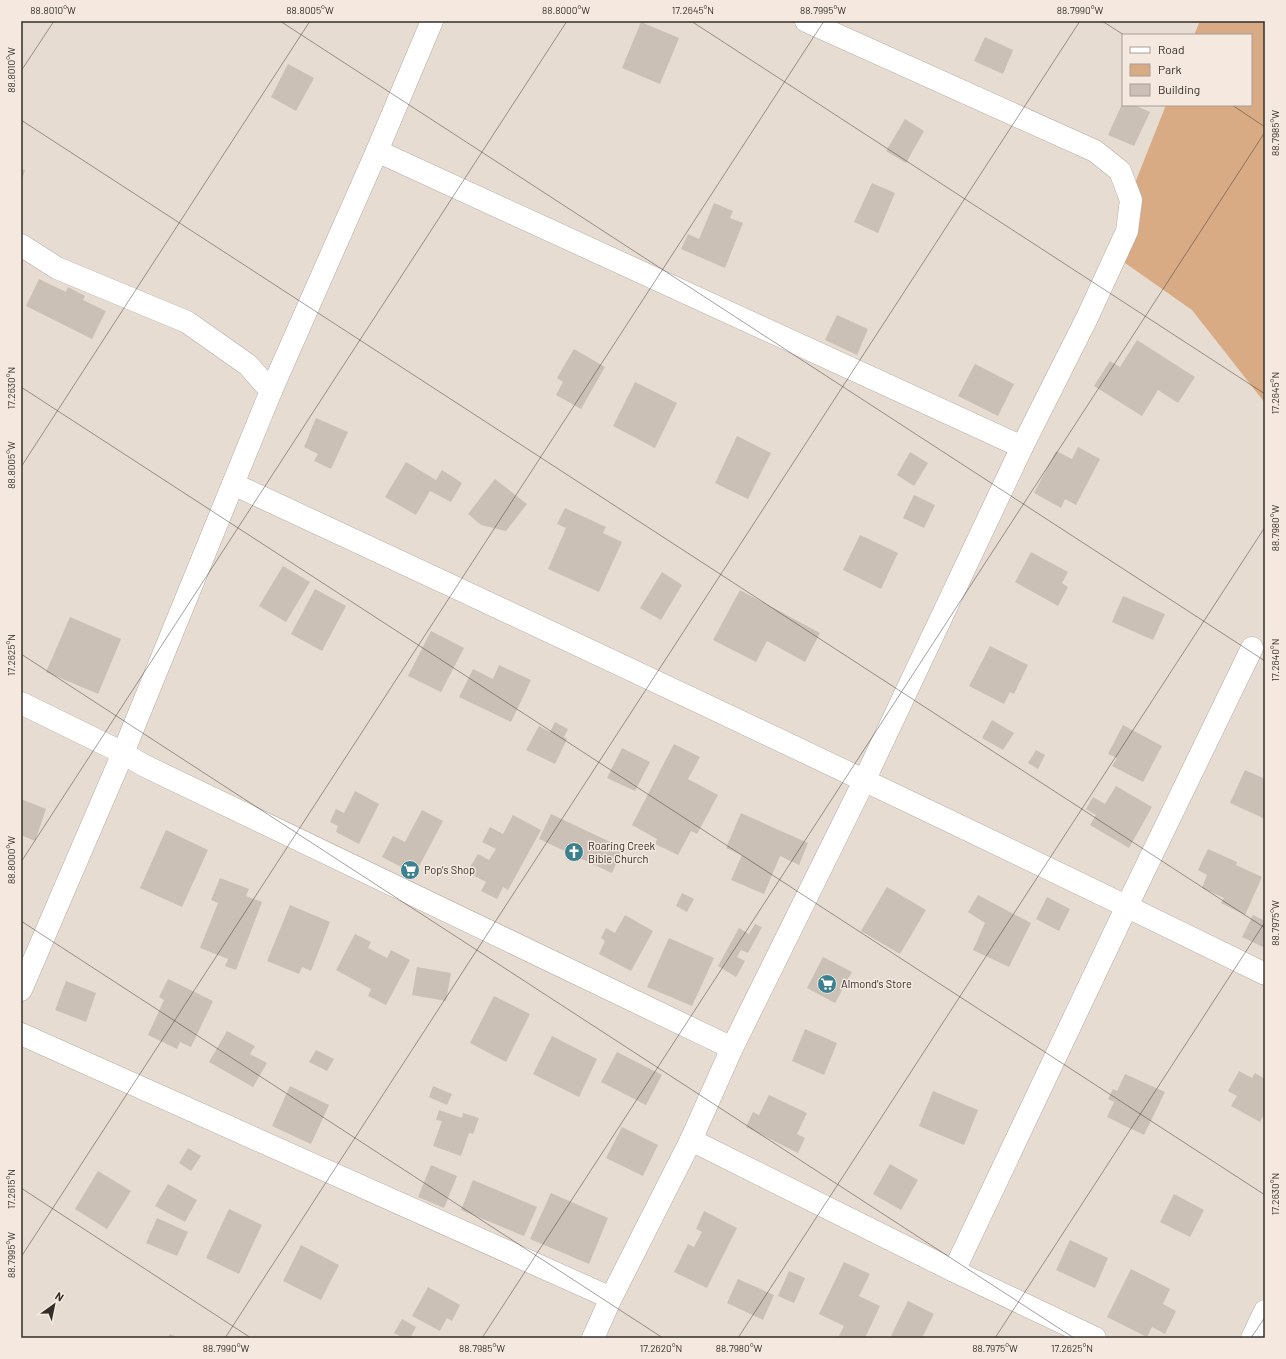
<svg xmlns="http://www.w3.org/2000/svg" width="1286" height="1359" font-family="Barlow,sans-serif">
<style>
.green{fill:#d8ab84}
.building{fill:#cbc0b6}
.lines{fill:none;stroke-linecap:round;stroke-linejoin:round}
.minor-casing{stroke:#b7aca3;stroke-width:23}
.minor{stroke:#fff;stroke-width:22}
.ticks{fill:none;stroke:#322e2a;stroke-width:1;stroke-opacity:0.45}
.labels{text-anchor:middle;stroke-width:3;stroke-linejoin:round;paint-order:stroke}
.poi-label{font-size:11px;fill:#322e2a;stroke:#f5e9df;text-anchor:start}
.neatline{fill:none;stroke:#322e2a;stroke-width:1.5}
.ticks-label{font-size:10px;text-anchor:middle;fill:#322e2a}
</style>
<rect width="100%" height="100%" fill="#e7dcd2"/>
<!-- green -->
<polygon class="green" points="1200,21 1265,21 1265,403 1192,310 1108,251 1166,105 1251,105 1251,35 1194,35"/>
<!-- building -->
<g class="building">
<polygon points="641,22 679,38 660,84 622,68"/>
<polygon points="985,37 1013,50 1003,74 974,61"/>
<polygon points="288,64 314,78 296,111 271,97"/>
<polygon points="1123,102 1123,105 1134,105 1150,112 1134,146 1108,135"/>
<polygon points="905,119 924,131 906,163 886,151"/>
<polygon points="21,169 25,170 21,182"/>
<polygon points="872,183 895,193 878,233 854,222"/>
<polygon points="714,203 733,211 730,218 743,223 725,268 681,249 688,234 699,239"/>
<polygon points="39,279 66,292 68,287 85,296 83,300 106,311 92,339 26,306"/>
<polygon points="837,315 868,329 857,355 825,340"/>
<polygon points="1137,340 1195,377 1178,403 1158,390 1142,416 1094,386 1110,361 1120,367"/>
<polygon points="574,349 605,367 581,409 556,395 563,382 557,378"/>
<polygon points="975,364 1014,384 998,416 958,396"/>
<polygon points="635,382 677,403 655,448 613,426"/>
<polygon points="316,418 348,432 331,469 314,461 318,454 304,447"/>
<polygon points="737,436 771,453 748,499 715,483"/>
<polygon points="1078,447 1100,459 1076,505 1065,499 1061,508 1034,493 1056,451 1072,459"/>
<polygon points="910,452 928,463 914,486 897,475"/>
<polygon points="406,462 436,480 442,470 462,483 451,502 430,491 416,515 385,497"/>
<polygon points="495,479 527,504 506,531 481,525 468,514"/>
<polygon points="914,495 935,505 924,528 903,518"/>
<polygon points="565,508 606,527 603,533 622,542 599,592 548,569 566,528 557,524"/>
<polygon points="860,535 898,553 881,589 843,570"/>
<polygon points="1031,552 1068,572 1062,583 1068,587 1058,606 1015,582"/>
<polygon points="283,566 310,582 286,622 259,606"/>
<polygon points="662,572 682,585 661,620 640,608"/>
<polygon points="315,589 346,606 322,651 291,634"/>
<polygon points="740,590 820,633 805,662 767,641 756,662 713,640"/>
<polygon points="1123,596 1165,614 1153,640 1112,622"/>
<polygon points="70,617 121,639 98,694 46,672"/>
<polygon points="431,631 464,648 441,692 408,676"/>
<polygon points="990,646 1028,665 1014,694 1010,692 1004,704 969,686"/>
<polygon points="499,665 531,680 511,722 459,697 473,669 493,679"/>
<polygon points="992,720 1014,733 1003,750 982,738"/>
<polygon points="555,722 568,729 564,737 567,739 555,764 526,750 539,726 550,732"/>
<polygon points="1123,725 1162,746 1143,782 1112,766 1117,758 1108,754"/>
<polygon points="674,744 700,757 688,779 718,795 697,834 691,831 678,855 655,844 657,839 632,825"/>
<polygon points="622,748 650,762 635,791 607,778"/>
<polygon points="1036,750 1045,755 1038,769 1028,763"/>
<polygon points="1245,770 1265,779 1265,819 1230,803"/>
<polygon points="1116,786 1152,807 1129,848 1090,825 1096,815 1086,809 1093,797 1105,804"/>
<polygon points="355,791 379,804 359,844 336,832 338,826 330,822 336,809 344,813"/>
<polygon points="21,799 46,809 35,841 21,835"/>
<polygon points="422,810 443,821 415,874 382,857 393,836 405,842"/>
<polygon points="741,813 808,843 799,865 780,856 764,894 731,880 742,855 726,848"/>
<polygon points="551,814 623,848 612,873 539,839"/>
<polygon points="513,815 541,830 508,890 503,887 497,899 481,891 486,882 467,872 478,854 489,860 496,849 482,842 490,827 503,834"/>
<polygon points="166,830 208,850 182,907 140,888"/>
<polygon points="1208,849 1237,862 1236,865 1262,877 1245,915 1221,903 1224,898 1202,888 1207,875 1198,870"/>
<polygon points="220,878 249,889 246,896 262,902 236,970 225,966 228,959 200,948 218,903 211,900"/>
<polygon points="887,887 926,910 900,954 861,931"/>
<polygon points="682,893 694,899 687,912 676,906"/>
<polygon points="978,895 1031,923 1009,967 973,950 985,923 968,912"/>
<polygon points="1047,897 1070,909 1059,931 1036,919"/>
<polygon points="290,905 330,922 311,971 302,967 299,974 267,961"/>
<polygon points="625,915 653,931 631,971 599,954 605,941 601,938 606,928 615,933"/>
<polygon points="1253,915 1265,921 1265,948 1242,937"/>
<polygon points="755,924 762,927 748,953 741,950 737,957 745,961 736,977 718,966 739,928 749,934"/>
<polygon points="355,934 371,942 368,948 387,958 391,950 410,960 386,1005 368,996 371,989 336,970"/>
<polygon points="669,938 714,958 692,1006 647,987"/>
<polygon points="823,957 852,972 835,1003 807,988"/>
<polygon points="417,967 451,973 446,1001 412,995"/>
<polygon points="168,979 213,1001 191,1047 180,1042 177,1049 148,1035 164,1000 159,997"/>
<polygon points="66,981 96,993 86,1022 55,1010"/>
<polygon points="494,996 530,1014 506,1062 470,1043"/>
<polygon points="805,1029 837,1043 824,1075 792,1061"/>
<polygon points="227,1031 255,1046 250,1054 267,1063 253,1087 209,1062"/>
<polygon points="552,1036 597,1059 579,1097 533,1074"/>
<polygon points="316,1050 334,1059 327,1071 309,1062"/>
<polygon points="617,1052 662,1075 646,1105 601,1082"/>
<polygon points="1239,1071 1252,1078 1255,1073 1265,1079 1265,1113 1260,1122 1231,1106 1237,1096 1228,1091"/>
<polygon points="1125,1074 1165,1092 1144,1135 1107,1117 1114,1102 1108,1099 1113,1089 1117,1091"/>
<polygon points="290,1086 329,1105 311,1144 272,1126"/>
<polygon points="433,1086 452,1094 447,1105 429,1097"/>
<polygon points="933,1091 978,1110 964,1145 919,1126"/>
<polygon points="769,1095 807,1113 797,1134 805,1138 798,1153 746,1127 753,1112 759,1115"/>
<polygon points="439,1110 462,1118 463,1113 479,1118 473,1134 469,1133 461,1156 433,1146 442,1121 436,1120"/>
<polygon points="622,1127 658,1145 643,1176 606,1158"/>
<polygon points="188,1148 201,1156 191,1171 179,1163"/>
<polygon points="890,1164 918,1180 901,1210 873,1194"/>
<polygon points="431,1165 457,1176 444,1208 418,1197"/>
<polygon points="98,1171 131,1191 107,1229 75,1209"/>
<polygon points="473,1180 537,1207 524,1236 461,1210"/>
<polygon points="168,1184 197,1200 185,1222 155,1206"/>
<polygon points="551,1193 608,1218 589,1264 530,1239"/>
<polygon points="1174,1194 1204,1210 1190,1237 1160,1222"/>
<polygon points="229,1209 262,1225 239,1274 206,1258"/>
<polygon points="704,1211 737,1228 707,1288 674,1272 688,1244 694,1247 702,1232 696,1229"/>
<polygon points="157,1218 188,1232 177,1256 146,1243"/>
<polygon points="1070,1240 1108,1258 1095,1288 1056,1270"/>
<polygon points="301,1245 339,1265 321,1300 283,1281"/>
<polygon points="844,1262 870,1274 859,1296 880,1306 865,1338 838,1338 844,1326 819,1314"/>
<polygon points="1131,1269 1170,1289 1163,1304 1176,1311 1165,1334 1152,1327 1147,1337 1107,1317"/>
<polygon points="789,1271 805,1278 794,1303 778,1296"/>
<polygon points="738,1279 774,1295 763,1320 727,1303"/>
<polygon points="428,1287 460,1305 452,1321 447,1318 440,1331 412,1316"/>
<polygon points="908,1301 934,1314 922,1338 890,1338"/>
<polygon points="402,1319 416,1327 410,1338 403,1338 394,1333"/>
<polygon points="170,1334 180,1338 168,1338"/>
</g>
<g class="lines">
<!-- minor casing -->
<g class="minor-casing">
<g id="minor">
<polyline points="377,151 1022,447"/>
<polyline points="21,245 57,268 187,322 248,365 271,391"/>
<path d="M 233,484 C 578,644 923,806 1265,974"/>
<polyline points="21,703 123,753 143,765 732,1048"/>
<polyline points="21,990 123,753 271,391 377,151 432,21"/>
<polyline points="21,1034 611,1298"/>
<polyline points="691,1140 954,1271 1095,1338"/>
<polyline points="954,1271 1127,906 1252,648"/>
<polyline points="593,1338 611,1298 691,1140 732,1048 864,781 1022,447 1087,318 1127,231 1131,200 1120,171 1095,151 806,21"/>
<polyline points="1252,1338 1265,1311"/>
</g>
</g>
<!-- minor -->
<use href="#minor" class="minor"/>
</g>
<!-- ticks -->
<path class="ticks" d="M 280,21 L 1265,661M 691,21 L 1265,394M 1102,21 L 1124,35M 21,71 L 54,21M 1232,105 L 1265,127M 21,120 L 1265,928M 21,387 L 1265,1195M 21,467 L 310,21M 21,654 L 1074,1338M 21,862 L 567,21M 21,921 L 663,1338M 21,1188 L 251,1338M 21,1257 L 824,21M 225,1338 L 1080,21M 482,1338 L 1265,132M 738,1338 L 1265,527M 995,1338 L 1265,922M 1251,1338 L 1265,1317"/>
<!-- icons -->
<defs>
<g id="church-disc" transform="scale(1)"><circle r="9.5" fill="#3c818f" stroke="#f5e9df"/><path d="M-1.2-6h2.4v3.5h3.3v2.4h-3.3V6h-2.4V-.1h-3.3v-2.4h3.3Z" fill="#fff"/></g>
<g id="supermarket-disc" transform="scale(1)"><circle r="9.5" fill="#3c818f" stroke="#f5e9df"/><path d="M-6-5.5h2.5l.6 2H6L4.5 2H-2.5L-4.4-4H-6ZM-1.5 3.2a1.3 1.3 0 1 0 .1 0ZM3 3.2a1.3 1.3 0 1 0 .1 0Z" fill="#fff"/></g>
</defs>
<g fill-rule="evenodd">
<use href="#church-disc" x="574" y="852"/>
<use href="#supermarket-disc" x="410" y="870"/>
<use href="#supermarket-disc" x="827" y="984"/>
</g>
<g class="labels">
<!-- poi labels -->
<g class="poi-label">
<text x="588" y="850">Roaring Creek<tspan x="588" dy="13">Bible Church</tspan></text>
<text x="424" y="874">Pop's Shop</text>
<text x="841" y="988">Almond's Store</text>
</g>
</g>
<!-- border -->
<rect width="1286" height="1359" fill="none" stroke="#f5e9df" stroke-width="44"/>
<!-- legend -->
<rect x="1122" y="34" width="130" height="72" fill="#f5e9df" stroke="#a79e97"/>
<rect x="1130" y="47" width="20" height="6" fill="#ffffff" stroke="#a79e97"/>
<text x="1158" y="54" font-size="12" fill="#322e2a">Road</text>
<rect x="1130" y="64" width="20" height="12" fill="#d8ab84" stroke="#a79e97"/>
<text x="1158" y="74" font-size="12" fill="#322e2a">Park</text>
<rect x="1130" y="84" width="20" height="12" fill="#cbc0b6" stroke="#a79e97"/>
<text x="1158" y="94" font-size="12" fill="#322e2a">Building</text>
<!-- north arrow -->
<g transform="translate(54 1305) rotate(33)" stroke="#f5e9df" stroke-width="3" paint-order="stroke">
<path d="M0-3L7 15L0 10L-7 15Z" fill="#322e2a"/>
<text y="-6" font-size="11" font-weight="bold" text-anchor="middle" fill="#322e2a">N</text>
</g>
<rect x="22" y="22" width="1242" height="1315" class="neatline"/>
<g class="ticks-label">
<text x="53" y="14">88.8010°W</text>
<text x="310" y="14">88.8005°W</text>
<text x="566" y="14">88.8000°W</text>
<text x="693" y="14">17.2645°N</text>
<text x="823" y="14">88.7995°W</text>
<text x="1080" y="14">88.7990°W</text>
<text transform="translate(11 70) rotate(-90)" y="4">88.8010°W</text>
<text transform="translate(1275 133) rotate(-90)" y="4">88.7985°W</text>
<text transform="translate(11 388) rotate(-90)" y="4">17.2630°N</text>
<text transform="translate(1275 393) rotate(-90)" y="4">17.2645°N</text>
<text transform="translate(11 465) rotate(-90)" y="4">88.8005°W</text>
<text transform="translate(1275 528) rotate(-90)" y="4">88.7980°W</text>
<text transform="translate(11 655) rotate(-90)" y="4">17.2625°N</text>
<text transform="translate(1275 660) rotate(-90)" y="4">17.2640°N</text>
<text transform="translate(11 860) rotate(-90)" y="4">88.8000°W</text>
<text transform="translate(1275 923) rotate(-90)" y="4">88.7975°W</text>
<text transform="translate(11 1189) rotate(-90)" y="4">17.2615°N</text>
<text transform="translate(1275 1194) rotate(-90)" y="4">17.2630°N</text>
<text transform="translate(11 1255) rotate(-90)" y="4">88.7995°W</text>
<text x="226" y="1352">88.7990°W</text>
<text x="482" y="1352">88.7985°W</text>
<text x="661" y="1352">17.2620°N</text>
<text x="739" y="1352">88.7980°W</text>
<text x="995" y="1352">88.7975°W</text>
<text x="1072" y="1352">17.2625°N</text>
</g>
</svg>
